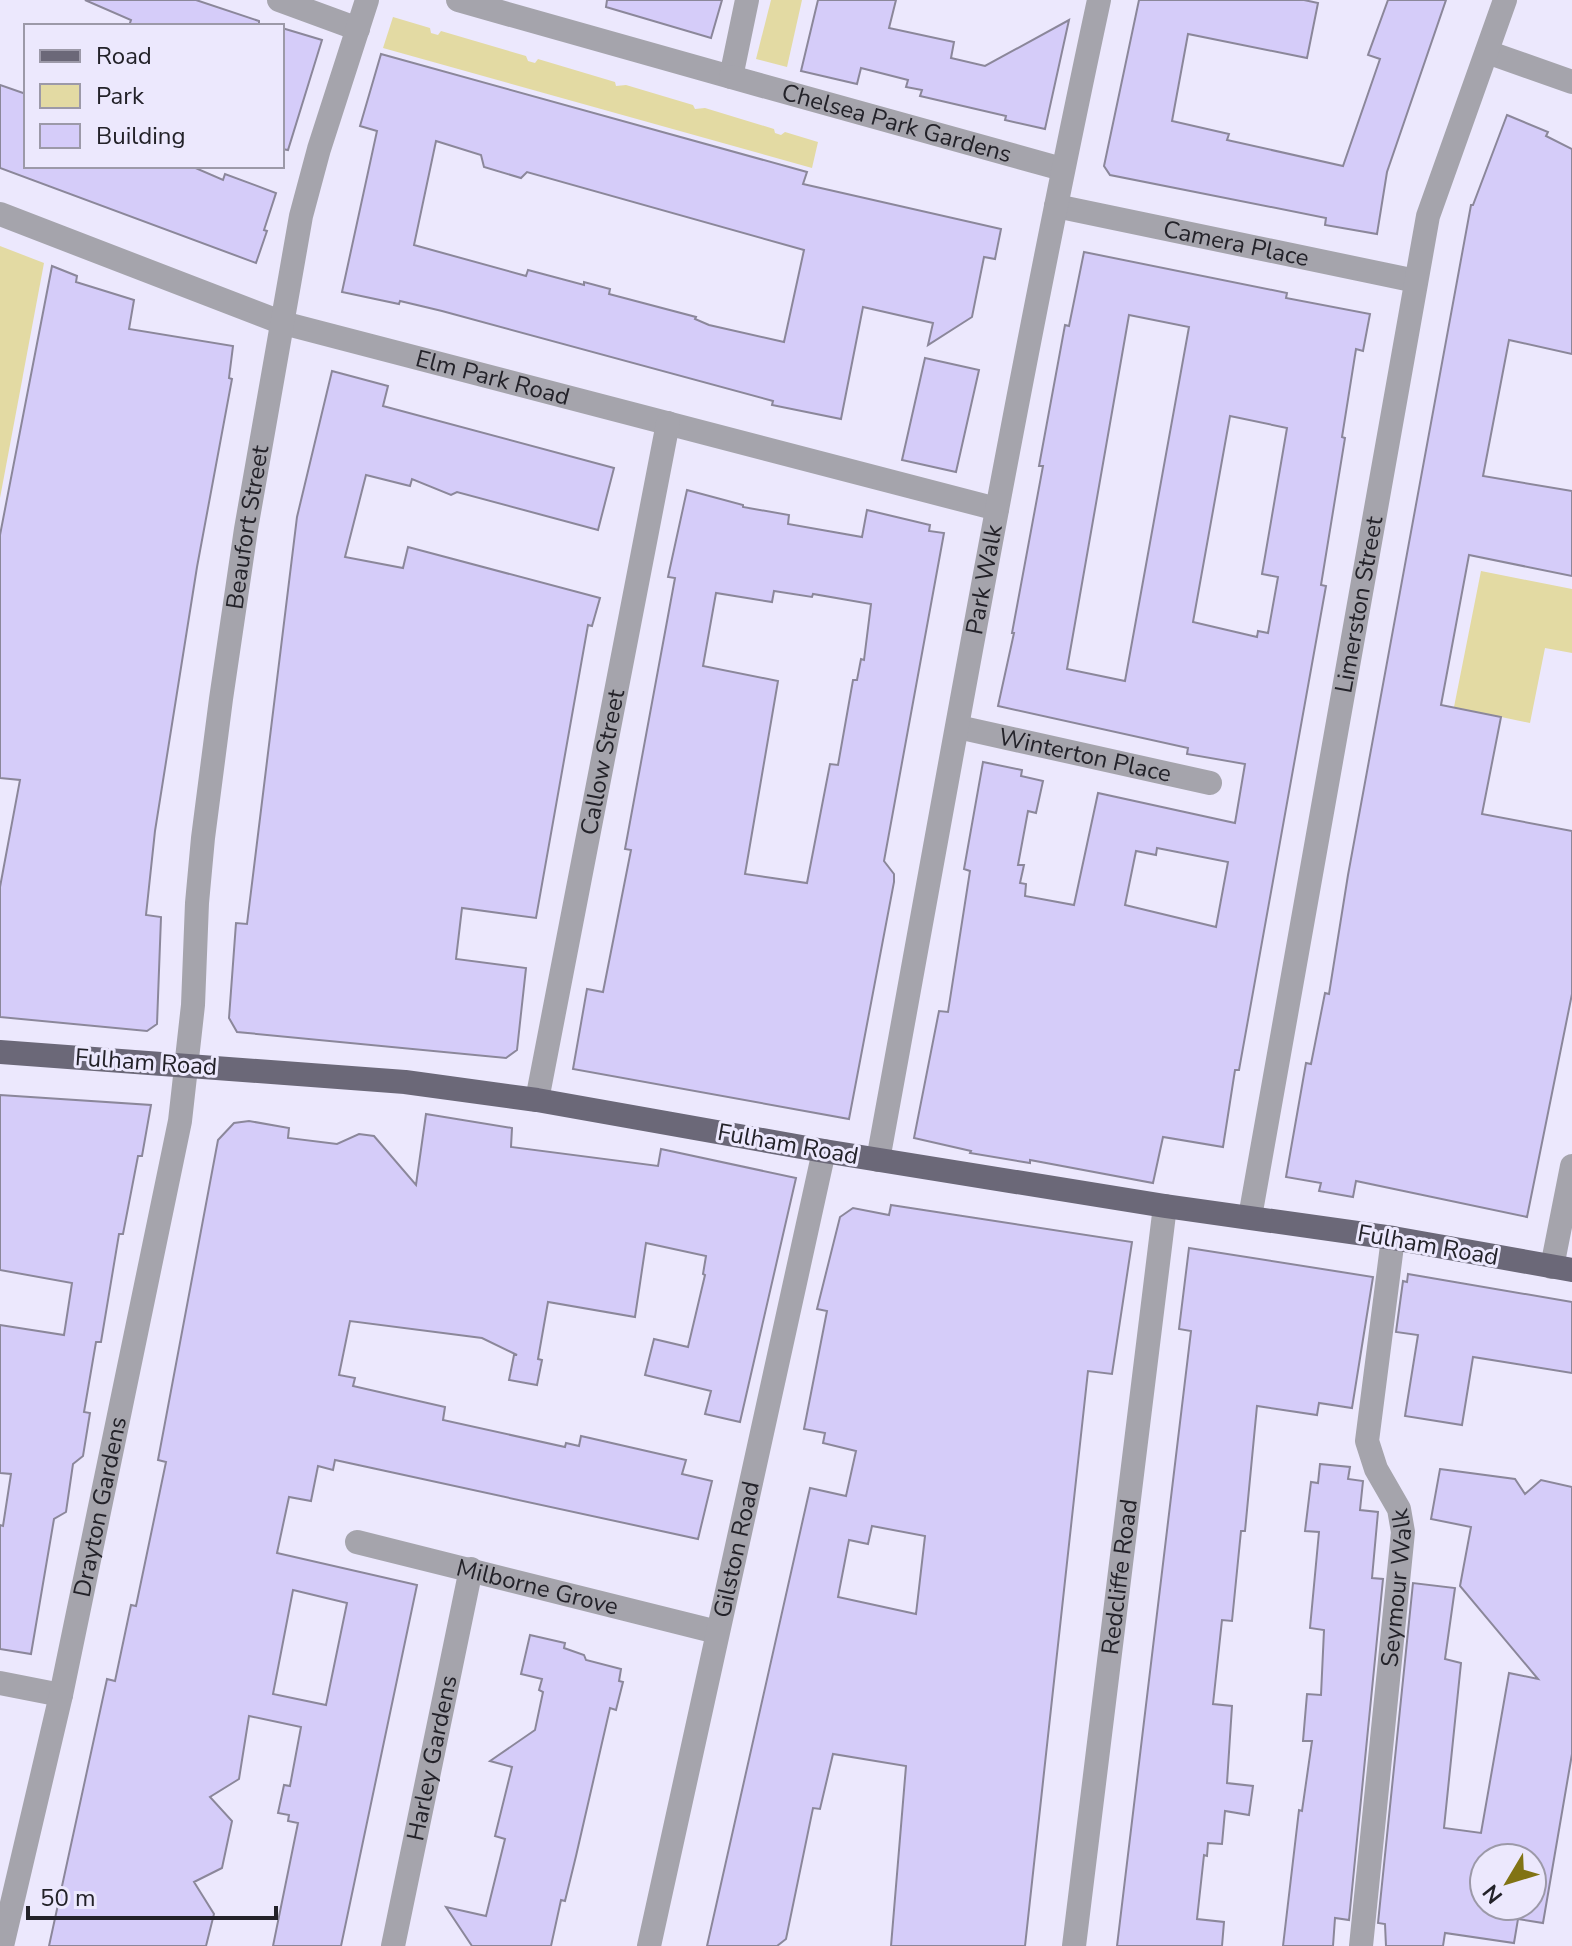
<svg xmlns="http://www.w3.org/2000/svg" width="1572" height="1946" font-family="'Nunito Sans',sans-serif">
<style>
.green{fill:#e3daa3}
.building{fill:#d5ccf9;stroke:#8b879a;stroke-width:2;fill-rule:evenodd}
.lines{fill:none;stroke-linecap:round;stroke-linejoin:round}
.minor{stroke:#a5a4ac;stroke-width:24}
.tertiary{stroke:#a5a4ac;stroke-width:24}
.primary{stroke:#6b6878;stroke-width:24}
.labels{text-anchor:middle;stroke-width:6;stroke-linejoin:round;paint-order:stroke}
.street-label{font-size:24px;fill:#232229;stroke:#ece8fd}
</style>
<rect width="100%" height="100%" fill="#ece8fd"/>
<!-- green -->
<g class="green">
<polygon points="771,0 802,0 787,67 756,59"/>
<polygon points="393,17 430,28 431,33 438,35 441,31 526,56 528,61 535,63 538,59 615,82 616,86 626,85 693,105 695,109 705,108 774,129 775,133 781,135 785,132 818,142 812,168 383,48"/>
<polygon points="0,246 44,263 0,498"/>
<polygon points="1481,571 1572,589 1572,653 1545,648 1530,723 1454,707"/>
</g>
<!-- building -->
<g class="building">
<polygon points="85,0 196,0 259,21 259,26 129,26 131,20"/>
<polygon points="607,0 722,0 711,38 606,7"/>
<polygon points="818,0 896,0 889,28 954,42 951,58 985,66 1069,20 1045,129 1005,120 1006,116 920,96 922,90 906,87 908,80 861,68 857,84 801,71"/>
<polygon points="1139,0 1304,0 1318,3 1307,58 1188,34 1172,121 1229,134 1227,140 1343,166 1380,59 1368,55 1388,0 1446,0 1387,172 1377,234 1325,225 1326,218 1110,175 1104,166"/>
<polygon points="282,28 322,40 288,150 282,149"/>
<path d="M 381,54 L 807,172 L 803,184 L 1001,229 L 995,259 L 984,257 L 972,317 L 928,345 L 933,323 L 863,307 L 841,419 L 772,405 L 773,401 L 442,311 L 400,301 L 399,304 L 342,292 L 377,131 L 360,126 ZM 436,141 L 481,155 L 484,167 L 521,178 L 527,172 L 804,250 L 784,342 L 709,325 L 695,319 L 696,317 L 609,294 L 610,289 L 584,282 L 584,285 L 528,270 L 526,276 L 414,245 Z"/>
<polygon points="0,85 26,94 26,166 191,166 223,180 225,174 276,193 264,230 267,231 256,263 0,168"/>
<polygon points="1507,115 1548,132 1546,136 1572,149 1572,354 1509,340 1483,476 1572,491 1572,576 1469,555 1441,705 1501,717 1482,814 1572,831 1572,994 1527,1217 1356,1181 1353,1197 1319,1191 1321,1183 1286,1177 1306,1063 1311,1064 1325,993 1329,994 1348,875 1471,205 1473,205"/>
<path d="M 1084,252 L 1287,293 L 1286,298 L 1370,314 L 1363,351 L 1356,349 L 1342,437 L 1345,438 L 1321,585 L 1326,586 L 1239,1070 L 1235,1070 L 1223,1147 L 1163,1137 L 1153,1183 L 1030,1160 L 1030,1163 L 970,1153 L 971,1151 L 914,1138 L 939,1011 L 948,1012 L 970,871 L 964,869 L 983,762 L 1022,770 L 1021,776 L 1043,781 L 1036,813 L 1028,811 L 1018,865 L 1024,865 L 1020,883 L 1026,884 L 1025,896 L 1074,905 L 1098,793 L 1235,823 L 1245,764 L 1187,754 L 1188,748 L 998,706 L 1014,633 L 1012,633 L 1043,466 L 1039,466 L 1065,325 L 1069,326 ZM 1129,315 L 1189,327 L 1125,681 L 1067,669 ZM 1230,416 L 1287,428 L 1262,574 L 1278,577 L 1268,633 L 1258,631 L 1257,637 L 1193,622 ZM 1157,848 L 1228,862 L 1216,927 L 1125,905 L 1136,851 L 1156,855 Z"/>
<polygon points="52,266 77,276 76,282 134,300 129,329 233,346 229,378 232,379 197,567 155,831 146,915 161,917 157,1024 147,1031 0,1017 0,887 20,780 0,778 0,535"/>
<polygon points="925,358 979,370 956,472 902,460"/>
<polygon points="332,371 388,386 383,406 614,468 598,530 457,492 451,495 412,479 410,486 366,475 345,557 403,568 408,547 600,598 592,626 588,625 536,918 462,908 456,959 526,968 517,1050 506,1058 237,1032 229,1018 236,923 247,924 297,517"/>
<path d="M 687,490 L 743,505 L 743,507 L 789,515 L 788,524 L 862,537 L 867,510 L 930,525 L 929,531 L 944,533 L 884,861 L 894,874 L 894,882 L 849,1119 L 573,1069 L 587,989 L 603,992 L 631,850 L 625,849 L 675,578 L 668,577 ZM 774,591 L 812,597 L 813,594 L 871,604 L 864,660 L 861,659 L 857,680 L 853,680 L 838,765 L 830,764 L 807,883 L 745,874 L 778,681 L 703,666 L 716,593 L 772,602 Z"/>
<polygon points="0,1095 151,1105 142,1156 138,1156 123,1234 119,1234 101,1342 96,1342 84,1412 90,1413 83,1456 73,1464 66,1512 54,1519 31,1654 0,1649 0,1525 3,1526 11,1474 0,1473 0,1325 64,1335 72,1283 0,1270"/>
<path d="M 426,1114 L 512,1128 L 511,1147 L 658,1166 L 661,1149 L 796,1178 L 740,1422 L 705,1414 L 711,1391 L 645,1375 L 654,1339 L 688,1347 L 705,1275 L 703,1274 L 706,1256 L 646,1243 L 635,1317 L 548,1302 L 538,1359 L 542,1360 L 537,1385 L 509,1380 L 514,1355 L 517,1355 L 482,1338 L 350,1321 L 339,1375 L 355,1378 L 353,1386 L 445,1407 L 443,1420 L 565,1447 L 566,1443 L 579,1446 L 581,1436 L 686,1460 L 682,1474 L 712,1481 L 698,1539 L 335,1460 L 333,1470 L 318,1466 L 311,1501 L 289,1497 L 277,1553 L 417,1585 L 341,1946 L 273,1946 L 298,1823 L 288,1821 L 289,1815 L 278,1813 L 284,1785 L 290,1786 L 301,1727 L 249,1716 L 239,1779 L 210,1797 L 232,1821 L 222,1868 L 194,1882 L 214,1914 L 206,1946 L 49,1946 L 107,1679 L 115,1681 L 131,1605 L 136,1606 L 166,1462 L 158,1460 L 218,1140 L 234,1123 L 249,1121 L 289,1128 L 288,1138 L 337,1144 L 359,1134 L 374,1136 L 416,1185 ZM 293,1590 L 347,1603 L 326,1705 L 273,1694 Z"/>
<path d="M 891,1205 L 1132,1242 L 1112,1374 L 1088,1371 L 1025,1946 L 891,1946 L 906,1766 L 833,1754 L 820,1809 L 813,1808 L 786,1939 L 777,1946 L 707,1946 L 810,1488 L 846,1496 L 856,1451 L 823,1443 L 825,1433 L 804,1429 L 827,1311 L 817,1309 L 840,1217 L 853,1208 L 889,1215 ZM 872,1526 L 925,1536 L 916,1614 L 838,1597 L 849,1540 L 868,1544 Z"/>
<polygon points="1189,1248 1373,1277 1352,1408 1319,1403 1317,1415 1257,1406 1245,1531 1241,1531 1232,1621 1222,1620 1213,1704 1232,1706 1227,1783 1253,1786 1249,1815 1225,1811 1222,1844 1208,1843 1207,1856 1204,1855 1197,1919 1224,1922 1222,1946 1117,1946 1191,1331 1179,1329"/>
<polygon points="1408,1274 1572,1302 1572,1373 1473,1357 1462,1425 1405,1416 1418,1335 1396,1332 1403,1281 1407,1282"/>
<polygon points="1320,1464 1350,1467 1348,1479 1363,1481 1360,1510 1378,1512 1372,1578 1383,1579 1349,1920 1335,1918 1333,1946 1283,1946 1299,1810 1302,1811 1312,1741 1303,1741 1307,1694 1321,1695 1324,1630 1310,1628 1319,1532 1305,1531 1311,1482 1318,1483"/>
<path d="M 1440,1469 L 1515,1479 L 1525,1494 L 1541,1480 L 1572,1487 L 1572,1754 L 1543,1923 L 1518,1919 L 1514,1943 L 1445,1933 L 1443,1946 L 1386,1946 L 1385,1924 L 1378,1923 L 1413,1583 L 1455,1588 L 1445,1659 L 1461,1663 L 1444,1828 L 1481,1833 L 1509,1673 L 1538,1679 L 1460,1586 L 1471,1527 L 1431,1519 ZM 1484,1858 L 1532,1858 L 1532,1906 L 1484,1906 Z"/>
<polygon points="530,1635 565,1643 564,1648 584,1655 586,1660 621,1669 619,1681 623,1682 616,1710 610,1708 576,1856 565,1901 561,1900 551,1946 472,1946 446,1907 486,1916 505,1839 495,1836 512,1767 490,1761 535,1730 543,1692 539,1690 542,1679 521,1674"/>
</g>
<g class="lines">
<!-- minor -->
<g class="minor">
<polyline points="279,0 358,29"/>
<polyline points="458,0 731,77 747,0"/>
<polyline points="1487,52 1572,82"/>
<path id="s1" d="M 731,77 L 1062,169"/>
<path id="s2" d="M 1056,206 L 1416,281"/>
<path id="s3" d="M 0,214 L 283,323 L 997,509"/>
<path id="s4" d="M 958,727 L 1210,783"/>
<path id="s5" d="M 537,1100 L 668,423"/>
<path id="s6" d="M 878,1160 C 949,773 1016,385 1099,0"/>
<path id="s7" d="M 1250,1217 L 1428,216 L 1505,0"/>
<polyline points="1552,1267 1572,1166"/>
<path id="s8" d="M 357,1542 L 717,1632"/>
<polyline points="0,1683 61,1695"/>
<path id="s9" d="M 393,1946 L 471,1569"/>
<path id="s10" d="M 649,1946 L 824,1151"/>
<path id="s11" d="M 1074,1946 L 1165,1206"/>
<path id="s12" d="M 1361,1946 L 1403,1532 L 1399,1509 L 1376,1469 L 1367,1441 L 1393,1238"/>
</g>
<!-- tertiary -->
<path class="tertiary" id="s13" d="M 2,1946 L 61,1695 L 180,1121 L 193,1005 L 197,903 L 203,838 L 221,699 L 246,529 L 301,216 L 319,149 L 367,0"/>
<!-- primary -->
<polyline class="primary" points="0,1052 405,1082 537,1100 824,1151 1165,1206 1393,1238 1572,1270"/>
</g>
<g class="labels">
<!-- street labels -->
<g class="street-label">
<text dy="8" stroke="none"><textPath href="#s1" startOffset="172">Chelsea Park Gardens</textPath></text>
<text dy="8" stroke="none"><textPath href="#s2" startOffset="184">Camera Place</textPath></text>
<text dy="8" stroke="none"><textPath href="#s3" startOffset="520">Elm Park Road</textPath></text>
<text dy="8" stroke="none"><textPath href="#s13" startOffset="1442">Beaufort Street</textPath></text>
<text dy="8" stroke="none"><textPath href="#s6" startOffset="590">Park Walk</textPath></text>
<text dy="8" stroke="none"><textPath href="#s7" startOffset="622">Limerston Street</textPath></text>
<text dy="8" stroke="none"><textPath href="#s4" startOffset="130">Winterton Place</textPath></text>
<text dy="8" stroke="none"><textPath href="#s5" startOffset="344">Callow Street</textPath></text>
<text transform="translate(146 1062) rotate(4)" y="8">Fulham Road</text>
<text transform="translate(788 1144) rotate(10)" y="8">Fulham Road</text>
<text transform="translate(1428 1245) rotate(10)" y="8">Fulham Road</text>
<text dy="8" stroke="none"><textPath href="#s13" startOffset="450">Drayton Gardens</textPath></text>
<text dy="8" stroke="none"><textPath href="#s10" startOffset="406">Gilston Road</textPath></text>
<text dy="8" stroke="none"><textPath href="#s11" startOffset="372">Redcliffe Road</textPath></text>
<text dy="8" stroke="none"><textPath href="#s8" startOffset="186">Milborne Grove</textPath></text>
<text dy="8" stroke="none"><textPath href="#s12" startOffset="360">Seymour Walk</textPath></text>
<text dy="8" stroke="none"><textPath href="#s9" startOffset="192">Harley Gardens</textPath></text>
</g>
</g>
<!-- legend -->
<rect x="24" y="24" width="260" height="144" fill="#ece8fd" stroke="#9c99a8" stroke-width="2"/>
<rect x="40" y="50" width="40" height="12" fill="#6b6878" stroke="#9c99a8" stroke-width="2"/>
<text x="96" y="64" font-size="24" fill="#232229">Road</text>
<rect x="40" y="84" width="40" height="24" fill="#e3daa3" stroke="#9c99a8" stroke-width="2"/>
<text x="96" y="104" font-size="24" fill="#232229">Park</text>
<rect x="40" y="124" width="40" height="24" fill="#d5ccf9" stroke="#9c99a8" stroke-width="2"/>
<text x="96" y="144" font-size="24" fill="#232229">Building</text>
<!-- north arrow -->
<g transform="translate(1508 1882) rotate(232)"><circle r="38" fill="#ece8fd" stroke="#9c99a8" stroke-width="2"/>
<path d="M0-6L14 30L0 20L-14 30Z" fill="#817314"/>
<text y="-12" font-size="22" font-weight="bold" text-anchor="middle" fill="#232229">N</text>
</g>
<!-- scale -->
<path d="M28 1906v12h248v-12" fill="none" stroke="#232229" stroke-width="4"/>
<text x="40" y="1906" font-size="24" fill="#232229" stroke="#ece8fd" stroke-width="6" paint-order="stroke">50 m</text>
</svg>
